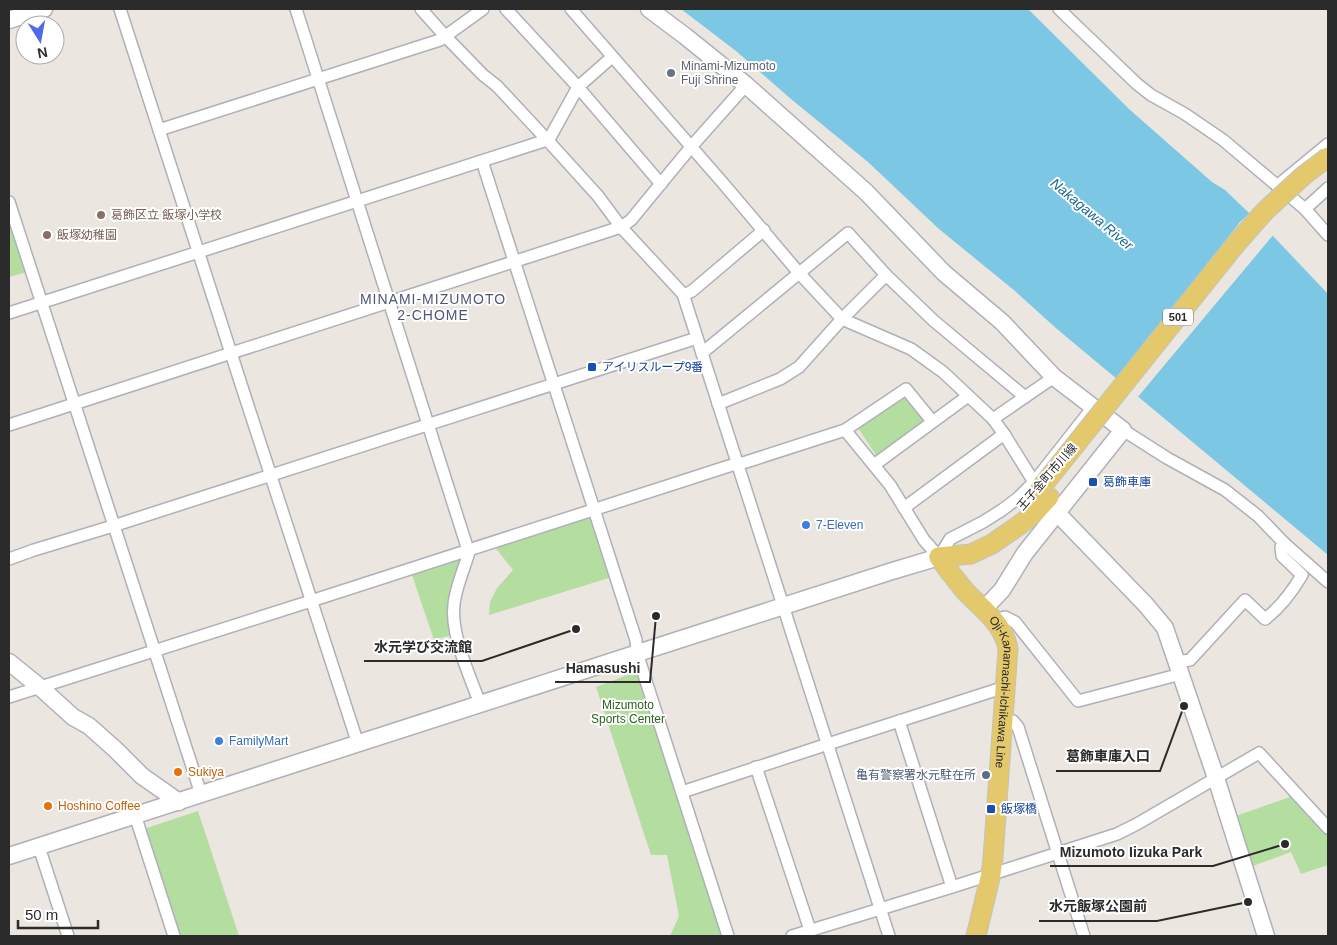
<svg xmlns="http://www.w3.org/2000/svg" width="1337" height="945" font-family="Helvetica,'Noto Sans JP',sans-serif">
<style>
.green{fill:#b4dda0}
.water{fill:#7cc7e3}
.pier{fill:#ebe6df}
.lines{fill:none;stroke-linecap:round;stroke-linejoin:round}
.street-casing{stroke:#afb0ba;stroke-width:14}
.secondary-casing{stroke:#afb0ba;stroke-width:19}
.primary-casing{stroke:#c4c4c4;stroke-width:21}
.street{stroke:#fff;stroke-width:11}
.secondary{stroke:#fff;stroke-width:16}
.primary{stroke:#e3c86c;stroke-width:19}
.primary-bridge-casing{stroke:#c4c4c4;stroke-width:21;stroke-linecap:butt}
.primary-bridge{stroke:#e3c86c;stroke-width:19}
.worship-dot{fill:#6b7280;stroke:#fff;stroke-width:2}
.education-dot{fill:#8d6e63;stroke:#fff;stroke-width:2}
.transit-dot{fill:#1a4fb4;stroke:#fff;stroke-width:2}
.shop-dot{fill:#3f7fe0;stroke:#fff;stroke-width:2}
.food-dot{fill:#e8710a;stroke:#fff;stroke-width:2}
.service-dot{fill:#5c6f8a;stroke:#fff;stroke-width:2}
.labels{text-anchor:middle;stroke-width:4;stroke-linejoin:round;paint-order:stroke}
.shield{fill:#fff;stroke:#6b6b6b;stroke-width:1}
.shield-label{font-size:11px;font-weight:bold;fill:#2b2b2b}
.worship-label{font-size:12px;fill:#5b616d;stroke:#fff;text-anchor:start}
.education-label{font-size:12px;fill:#785e54;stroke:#fff;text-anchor:start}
.transit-label{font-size:12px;fill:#164399;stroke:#fff;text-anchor:start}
.street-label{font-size:12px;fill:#2b2b2b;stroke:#fff}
.shop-label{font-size:12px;fill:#366cbe;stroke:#fff;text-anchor:start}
.park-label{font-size:12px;fill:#2e6221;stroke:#fff}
.food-label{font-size:12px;fill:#c56008;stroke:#fff;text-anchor:start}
.service-label{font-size:12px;fill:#4e5e75;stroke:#fff;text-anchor:end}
.water-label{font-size:14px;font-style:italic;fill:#1a668f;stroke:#fff}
.neighbourhood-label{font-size:14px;letter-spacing:1px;fill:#4f5677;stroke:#fff}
.leader{fill:none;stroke:#2b2b2b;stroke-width:2}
.callout-dot{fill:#2b2b2b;stroke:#fff;stroke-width:2}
.callout-label{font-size:14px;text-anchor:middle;font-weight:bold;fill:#2b2b2b;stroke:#fff;stroke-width:4;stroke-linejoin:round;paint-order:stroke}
</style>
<rect width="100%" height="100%" fill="#ebe6df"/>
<!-- green -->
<g class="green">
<polygon points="9,218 27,272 9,277"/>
<polygon points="905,397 927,422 878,458 858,428"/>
<polygon points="593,514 612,577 489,615 490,602 497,588 513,570 494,546"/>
<polygon points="462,556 452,635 434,640 411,572"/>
<polygon points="638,671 723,936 670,936 679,916 667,855 651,855 596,687"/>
<polygon points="1293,796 1328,835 1328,865 1301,874 1291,852 1250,867 1233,817"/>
<polygon points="198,811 239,936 178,936 144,829"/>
</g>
<!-- water -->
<polygon class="water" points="681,9 1028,9 1129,109 1212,182 1225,190 1274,237 1328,294 1328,555 1057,329 1015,291 939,229 868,162 791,99 736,51"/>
<!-- pier -->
<polygon class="pier" points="1251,212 1274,234 1137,398 1117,381 1240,222"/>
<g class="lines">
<!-- street casing -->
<g class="street-casing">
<g id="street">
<polyline points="120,9 240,381 358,744"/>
<polyline points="296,9 468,550"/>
<polyline points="421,9 445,36 483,75 497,86 550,143 598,196 621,227 683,294 889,936"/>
<polyline points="506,9 578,87 661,184"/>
<polyline points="571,9 722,182 799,273 842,319 911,349 943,372 993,419 1004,434 1034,482"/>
<polyline points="1059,9 1137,84 1151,95 1185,114 1223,140 1305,209 1328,235"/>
<polyline points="159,130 440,40 483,9"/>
<polyline points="548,141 578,87 612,57"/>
<polyline points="482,161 636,640 637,653 728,936"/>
<polyline points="1277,186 1328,144"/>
<polyline points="9,202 201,794"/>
<polyline points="1305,209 1328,188"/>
<polyline points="684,295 692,291 764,230"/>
<polyline points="9,313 547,140"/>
<polyline points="702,353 848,233 886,275 934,321 1025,397"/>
<polyline points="718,404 780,379 799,367 842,319 886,275"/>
<polyline points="993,419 1054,377"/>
<polyline points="9,425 621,227 631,220 691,147 746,85"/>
<polyline points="845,430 906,389 932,421"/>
<polyline points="1123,430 1167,458 1225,490 1258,516 1284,543 1328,582"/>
<polyline points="874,465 968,396"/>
<polyline points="904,508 1004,434"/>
<path d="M 470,549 C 465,567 456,586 454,604 C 450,634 470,676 480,704"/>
<polyline points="9,559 34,550 113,526 697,338"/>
<polyline points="994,620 1005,617 1015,622 1078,701 1181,674"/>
<path d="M 1176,662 L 1190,660 L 1245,600 L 1265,619 C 1281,607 1292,592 1302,575 L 1282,556 L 1281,547 L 1284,543"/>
<polyline points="9,697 311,601 729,466 746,462 845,430 890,485 924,540 939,557 950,539 983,522 1002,510 1018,498 1034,482 1093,407"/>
<polyline points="1003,720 1013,721 1018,727 1084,936"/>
<polyline points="899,721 952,887"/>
<polyline points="756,767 810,930"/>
<polyline points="682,792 828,744 1005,687"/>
<polyline points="135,815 174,936"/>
<polyline points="39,847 68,936"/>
<polyline points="792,936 952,887 1117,834 1137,824 1259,753 1328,828"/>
</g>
</g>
<!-- secondary casing -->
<g class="secondary-casing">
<g id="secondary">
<polyline points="649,9 685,36 746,85 866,192 944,273 1002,322 1054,377 1123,430 1025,553 1002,590 984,609"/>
<polyline points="9,20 44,9"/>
<polyline points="1057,513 1146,605 1161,623 1165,628 1216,778 1266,936"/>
<polyline points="9,662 41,688 73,717 89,726 116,750 142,776 179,802"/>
<polyline points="9,856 889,572 939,557"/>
</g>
</g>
<!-- primary casing -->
<g class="primary-casing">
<g id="primary">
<path id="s1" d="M 939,557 C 947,569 956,580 965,591 C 982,609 1004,624 1008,649 L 993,858 L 991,874 L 976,936"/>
<polyline points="939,557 971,554 992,544 1021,524 1035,512 1049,497"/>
</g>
</g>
<!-- street -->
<use href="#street" class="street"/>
<!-- secondary -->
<use href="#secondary" class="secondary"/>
<!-- primary -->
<use href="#primary" class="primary"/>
<!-- primary-bridge casing -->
<g class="primary-bridge-casing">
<polyline id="primary-bridge" points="1040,489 1235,245 1265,211 1303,176 1328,157"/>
</g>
<!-- primary-bridge -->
<use href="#primary-bridge" class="primary-bridge"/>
</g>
<!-- markers -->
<circle class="worship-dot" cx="671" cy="73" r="5"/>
<g class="education-dot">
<circle cx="101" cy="215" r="5"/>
<circle cx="47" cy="235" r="5"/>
</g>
<g class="transit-dot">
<rect x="587" y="362" width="10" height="10" rx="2.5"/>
<rect x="1088" y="477" width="10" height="10" rx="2.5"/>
<rect x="986" y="804" width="10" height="10" rx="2.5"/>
</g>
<g class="shop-dot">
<circle cx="806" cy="525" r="5"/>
<circle cx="219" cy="741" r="5"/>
</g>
<g class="food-dot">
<circle cx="178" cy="772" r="5"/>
<circle cx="48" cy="806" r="5"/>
</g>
<circle class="service-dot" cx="986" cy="775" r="5"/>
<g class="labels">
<!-- shield labels -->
<rect class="shield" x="1163" y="308.5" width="30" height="17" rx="4"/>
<g class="shield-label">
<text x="1178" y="321">501</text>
</g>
<!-- worship labels -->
<g class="worship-label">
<text x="681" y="70">Minami-Mizumoto<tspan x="681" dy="14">Fuji Shrine</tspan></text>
</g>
<!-- education labels -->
<g class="education-label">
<text x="111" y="219">葛飾区立 飯塚小学校</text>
<text x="57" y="239">飯塚幼稚園</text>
</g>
<!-- transit labels -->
<g class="transit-label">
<text x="602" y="371">アイリスループ9番</text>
<text x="1103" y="486">葛飾車庫</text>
<text x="1001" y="813">飯塚橋</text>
</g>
<!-- street labels -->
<g class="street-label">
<text transform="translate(1047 477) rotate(-49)" y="4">王子金町市川線</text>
<text dy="4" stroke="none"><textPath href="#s1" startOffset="158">Oji-Kanamachi-Ichikawa Line</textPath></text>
</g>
<!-- shop labels -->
<g class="shop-label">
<text x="816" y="529">7-Eleven</text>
<text x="229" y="745">FamilyMart</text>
</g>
<!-- park labels -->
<g class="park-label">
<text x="628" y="709">Mizumoto<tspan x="628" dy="14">Sports Center</tspan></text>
</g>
<!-- food labels -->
<g class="food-label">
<text x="188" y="776">Sukiya</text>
<text x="58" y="810">Hoshino Coffee</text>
</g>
<!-- service labels -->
<g class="service-label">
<text x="976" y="779">亀有警察署水元駐在所</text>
</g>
<!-- water labels -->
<g class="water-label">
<text transform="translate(1092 214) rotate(40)" y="5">Nakagawa River</text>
</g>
<!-- neighbourhood labels -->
<g class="neighbourhood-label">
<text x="433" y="304">MINAMI-MIZUMOTO<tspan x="433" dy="16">2-CHOME</tspan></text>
</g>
</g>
<!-- callouts -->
<path class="leader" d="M576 629L482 661H364M656 616L650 682H555M1184 706L1160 771H1056M1285 844L1213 866H1050M1248 902L1157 921H1039"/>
<g class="callout-dot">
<circle cx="576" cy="629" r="5"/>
<circle cx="656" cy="616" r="5"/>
<circle cx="1184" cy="706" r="5"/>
<circle cx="1285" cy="844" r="5"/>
<circle cx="1248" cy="902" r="5"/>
</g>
<g class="callout-label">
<text x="423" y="652">水元学び交流館</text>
<text x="603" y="673">Hamasushi</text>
<text x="1108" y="761">葛飾車庫入口</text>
<text x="1131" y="857">Mizumoto Iizuka Park</text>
<text x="1098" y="911">水元飯塚公園前</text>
</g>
<!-- border -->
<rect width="1337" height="945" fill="none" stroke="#2b2b2b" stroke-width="20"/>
<!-- north arrow -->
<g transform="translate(40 40) rotate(169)"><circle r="24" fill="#ffffff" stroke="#aaaaaa"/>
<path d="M0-4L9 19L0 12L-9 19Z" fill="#4e6ae9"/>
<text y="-8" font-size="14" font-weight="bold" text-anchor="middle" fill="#2b2b2b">N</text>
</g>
<!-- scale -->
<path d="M18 920v8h80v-8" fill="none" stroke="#2b2b2b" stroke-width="2.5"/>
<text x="25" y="920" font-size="15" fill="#2b2b2b" stroke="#ffffff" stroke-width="4" paint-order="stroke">50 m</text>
</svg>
